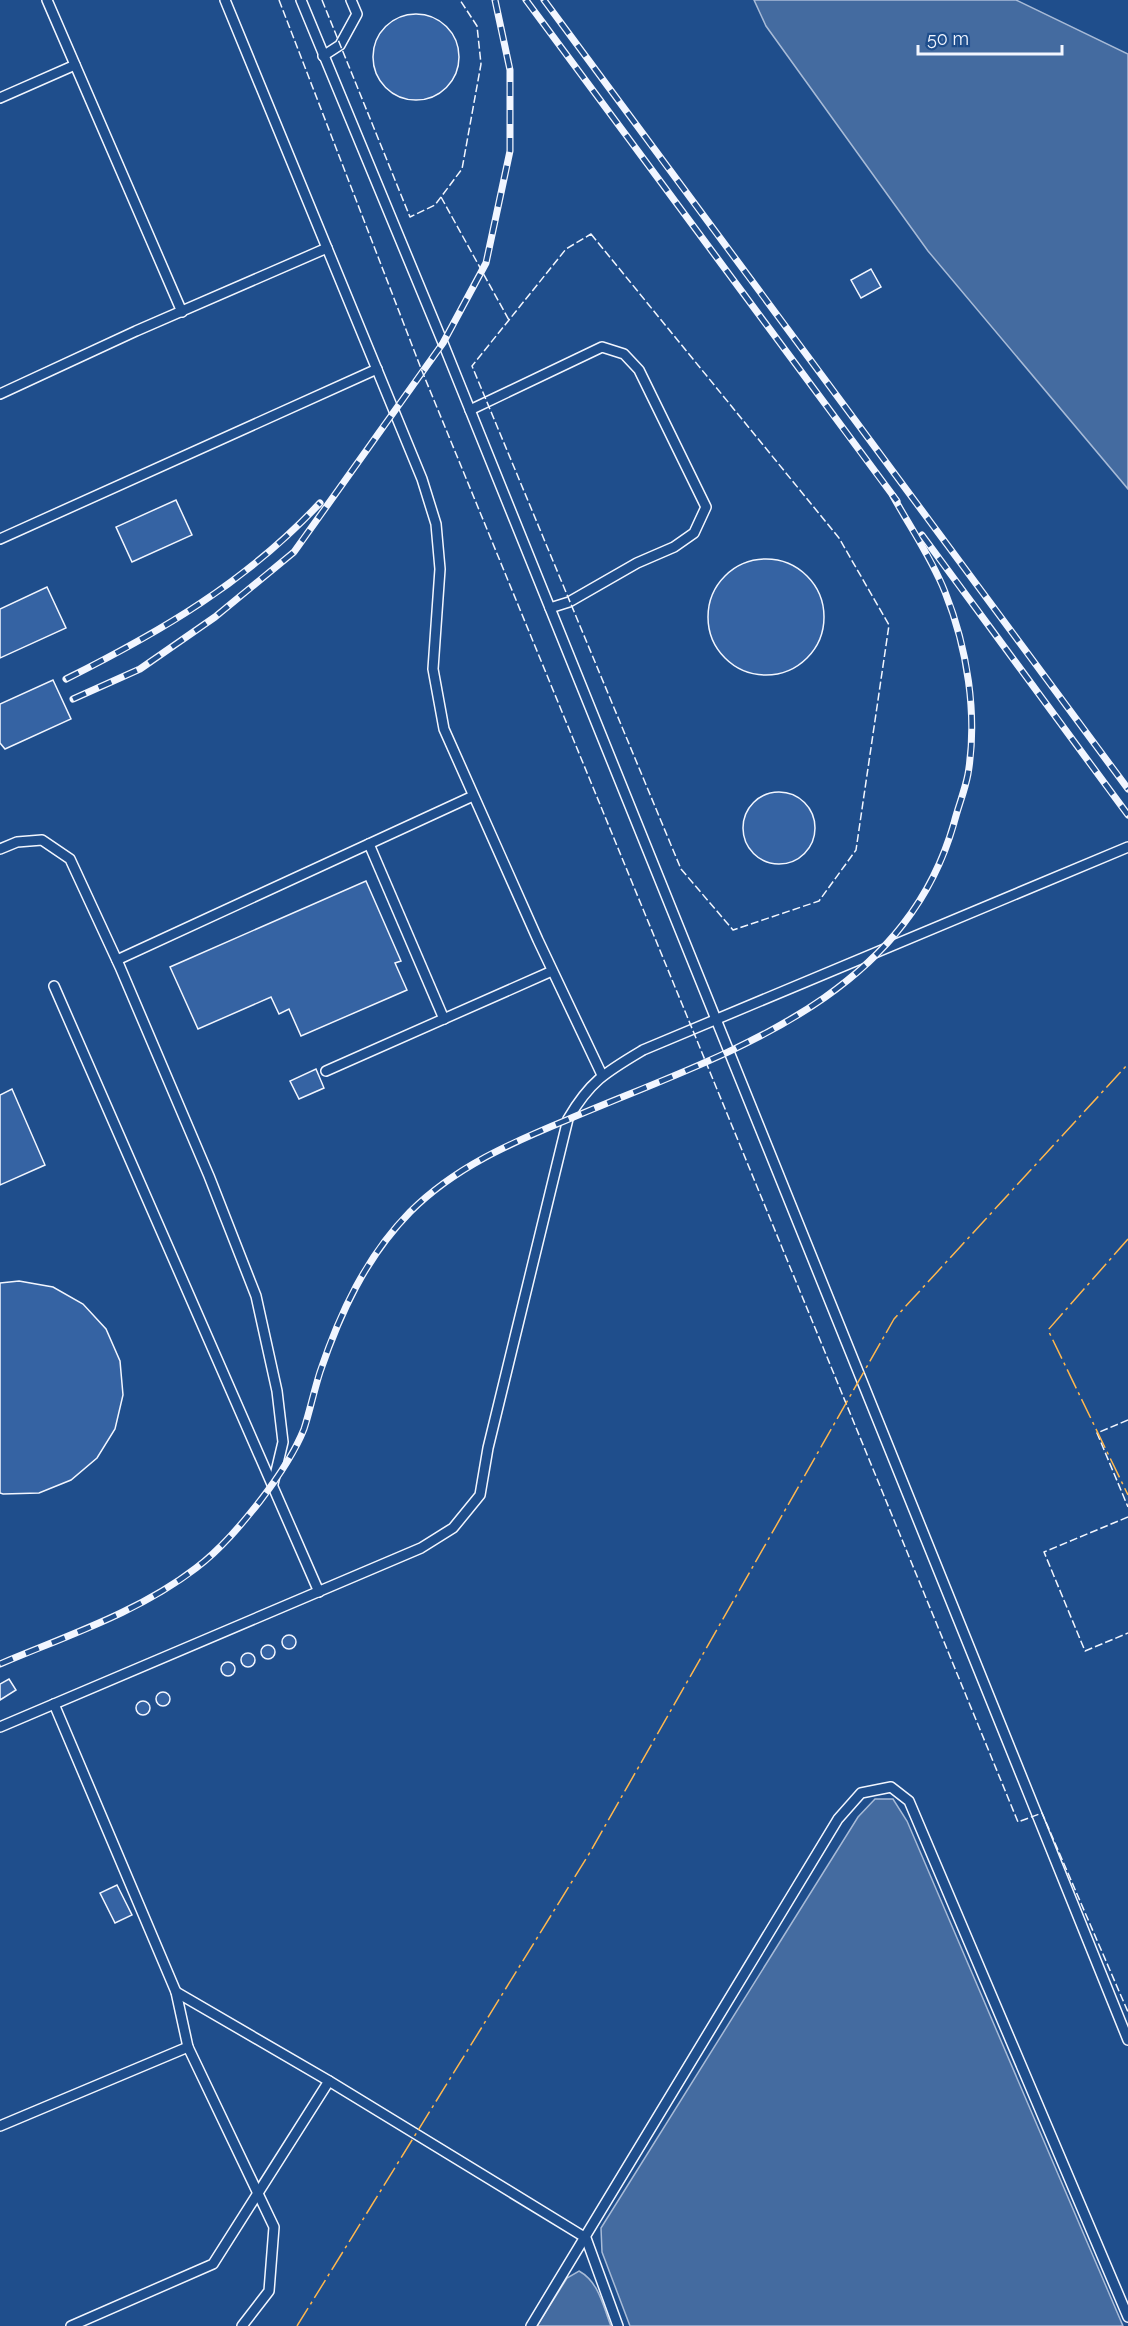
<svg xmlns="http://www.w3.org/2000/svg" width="1128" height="2326" font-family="Raleway,sans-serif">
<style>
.water{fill:#446ba0;stroke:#a8bbd7;stroke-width:1.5}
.building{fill:#3563a3;stroke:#f2f6ff;stroke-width:1.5}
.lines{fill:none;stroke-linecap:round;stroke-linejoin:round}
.lane-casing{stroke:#f2f6ff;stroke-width:12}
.lane{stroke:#1f4e8c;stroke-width:9}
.rail-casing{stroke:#f2f6ff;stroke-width:7}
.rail{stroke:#1f4e8c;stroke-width:4.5;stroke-dasharray:14;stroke-linecap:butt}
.fence{stroke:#f2f6ff;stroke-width:1.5;stroke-dasharray:8 3;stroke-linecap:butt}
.power{stroke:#ffb74d;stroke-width:1.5;stroke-dasharray:21 4.5 3 4.5;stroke-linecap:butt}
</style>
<rect width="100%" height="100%" fill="#1f4e8c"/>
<!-- water -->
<g class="water">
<polygon points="754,0 1016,0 1128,54 1128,489 928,251 766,26"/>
<polygon points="875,1799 893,1799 907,1821 1123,2326 630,2326 602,2252 601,2228 858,1817"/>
<path d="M 579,2271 C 599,2282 603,2306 611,2326 L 537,2326 L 567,2278 Z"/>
</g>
<!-- building -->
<g class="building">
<circle cx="416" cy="57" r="43"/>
<polygon points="871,269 881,287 861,298 851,280"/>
<polygon points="176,500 192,535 132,562 116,527"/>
<circle cx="766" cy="617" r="58"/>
<polygon points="47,587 66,628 0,658 0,609"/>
<polygon points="53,680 71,719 5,749 0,743 0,704"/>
<circle cx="779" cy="828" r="36"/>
<polygon points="366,881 401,961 395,963 407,990 301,1036 289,1009 279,1014 271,997 198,1029 170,967"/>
<polygon points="316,1069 324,1088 299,1099 290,1081"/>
<polygon points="12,1089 45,1165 0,1185 0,1095"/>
<polygon points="19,1281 53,1287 83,1304 106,1329 120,1361 123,1395 115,1429 97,1458 71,1480 39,1493 3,1494 0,1493 0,1283"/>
<circle cx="289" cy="1642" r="7"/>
<circle cx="268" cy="1652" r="7"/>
<circle cx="248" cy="1660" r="7"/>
<circle cx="228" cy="1669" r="7"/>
<polygon points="9,1679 16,1690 0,1700 0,1684"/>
<circle cx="163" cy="1699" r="7"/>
<circle cx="143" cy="1708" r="7"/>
<polygon points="117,1885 132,1915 115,1923 100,1893"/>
</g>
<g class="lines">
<!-- lane casing -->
<g class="lane-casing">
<g id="lane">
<polyline points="47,0 182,312"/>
<polyline points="225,0 422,479 436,524 440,569 433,669 444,729 538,940 602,1075"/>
<polyline points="301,0 443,343 1128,2040"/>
<polyline points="323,56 340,45 357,14 351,0"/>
<polyline points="0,98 75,65"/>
<polyline points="0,394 136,331 327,248"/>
<polyline points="470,410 602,347 624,354 639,370 706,507 694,533 674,547 637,563 569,602 550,608"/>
<polyline points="0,539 377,369"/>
<polyline points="369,844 444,1019"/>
<polyline points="0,849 17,842 42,840 70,859 120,967 209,1176 256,1296 277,1391 283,1442 273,1484"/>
<polyline points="117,960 473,796"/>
<polyline points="54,986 319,1592"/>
<polyline points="326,1071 552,971"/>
<path d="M 0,1727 L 421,1548 L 453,1528 L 480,1495 L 488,1448 L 568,1119 C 590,1081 606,1072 643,1050 L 1128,847"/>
<polyline points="176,1992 329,2081 586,2238 618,2326"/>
<polyline points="188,2047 274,2227 269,2291 242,2326"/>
<polyline points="0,2126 188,2047 176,1992 54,1704"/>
<polyline points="71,2326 213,2264 329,2081"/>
<polyline points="531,2326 838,1819 861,1793 891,1787 909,1801 1128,2317"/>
</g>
</g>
<!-- lane -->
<use href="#lane" class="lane"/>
<!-- rail casing -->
<g class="rail-casing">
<g id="rail">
<polyline points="526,0 897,501"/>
<polyline points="544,0 1128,789"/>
<polyline points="922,535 1128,815"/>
<path d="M 66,679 C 162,631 246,582 320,503"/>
<polyline points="73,699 140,669 215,617 294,552 443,343 486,263 510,151 510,70 495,0"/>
<path d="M 0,1664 C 66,1636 139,1612 196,1568 C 221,1549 241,1525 260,1501 C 276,1480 294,1454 304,1429 C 310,1410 314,1391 320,1372 C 340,1313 366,1257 410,1212 C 455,1167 511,1143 569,1119 C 722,1054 903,1002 954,823 C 958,807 965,790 968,774 C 978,715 967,647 945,592 C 932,559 910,527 893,496"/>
</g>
</g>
<!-- rail -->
<use href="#rail" class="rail"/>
<!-- fence -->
<g class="fence">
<polyline points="279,0 422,371 1018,1822 1042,1813 1128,2012"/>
<polyline points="322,0 410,217 435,205 462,169 481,64 477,26 460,0"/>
<polyline points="441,197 509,320"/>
<polygon points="591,234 839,538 889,625 856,850 819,901 733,930 681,869 472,366 566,249"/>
<polyline points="1128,1420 1097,1433 1128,1507"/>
<polyline points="1128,1517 1044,1552 1085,1651 1128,1633"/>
</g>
<!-- power -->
<g class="power">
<polyline points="1128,1239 1048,1330 1128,1495"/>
<polyline points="297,2326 589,1854 894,1319 1128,1064"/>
</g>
</g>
<!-- scale -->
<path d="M918 45v9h144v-9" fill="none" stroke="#f2f6ff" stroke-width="3"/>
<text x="927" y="45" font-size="18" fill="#f2f6ff" stroke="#1f4e8c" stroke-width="4.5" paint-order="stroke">50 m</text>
</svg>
